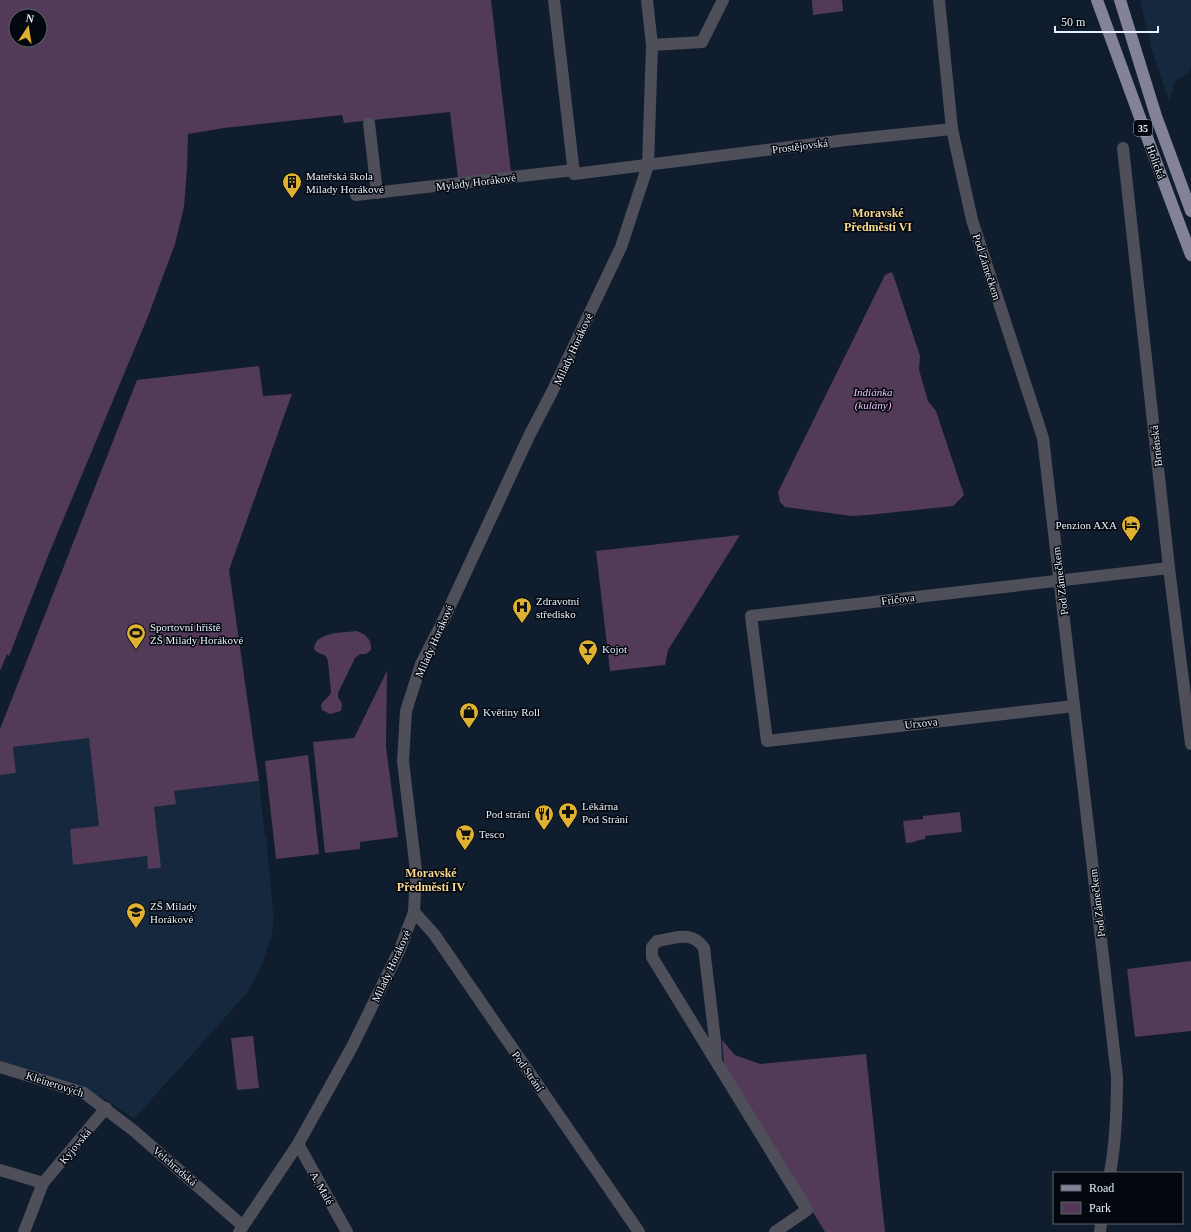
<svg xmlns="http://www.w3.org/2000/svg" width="1191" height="1232" font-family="'Times New Roman',serif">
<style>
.built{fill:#15283d}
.green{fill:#523a58;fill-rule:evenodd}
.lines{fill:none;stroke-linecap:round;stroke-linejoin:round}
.street{stroke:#4f4f5a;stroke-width:12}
.primary{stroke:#838298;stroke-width:12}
.labels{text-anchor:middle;stroke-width:3;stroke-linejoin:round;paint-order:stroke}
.shield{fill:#03070e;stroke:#a2aab5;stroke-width:1}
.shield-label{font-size:10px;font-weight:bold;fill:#e6f0fc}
.street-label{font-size:11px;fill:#e6f0fc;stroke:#03070e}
.poi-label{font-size:11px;fill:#e6f0fc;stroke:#03070e;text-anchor:start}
.park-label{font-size:11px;font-style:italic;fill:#efc1f9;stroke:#03070e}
.neighbourhood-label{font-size:12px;font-weight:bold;fill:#f9d98e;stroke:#03070e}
</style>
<rect width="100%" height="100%" fill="#0f1d2e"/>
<!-- built -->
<g class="built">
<polygon points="1140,0 1191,0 1191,67 1188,73 1175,81 1169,101 1151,47"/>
<polygon points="89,737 99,826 74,865 147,856 149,869 160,868 154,807 174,791 259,781 265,836 266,835 274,921 271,937 261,968 247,993 134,1119 107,1100 80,1087 0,1061 0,775 16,773 13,747"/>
</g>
<!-- green -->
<g class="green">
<path d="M 0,0 L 491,0 L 511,172 L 458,178 L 450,112 L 344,123 L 342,115 L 224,128 L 188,134 L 187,169 L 184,207 L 175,244 L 147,319 L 48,556 L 9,656 L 7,654 L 0,671 ZM 16,16 L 40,16 L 40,40 L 16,40 Z"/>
<polygon points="812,0 842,0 843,11 813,15"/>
<polygon points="891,272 893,274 920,356 919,370 928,401 936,411 964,495 953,506 868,515 852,516 785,507 780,502 778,492 885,275"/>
<polygon points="259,366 263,396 292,394 229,570 259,781 174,791 176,804 154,807 161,868 148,869 147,856 73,865 70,829 99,826 89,738 13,747 16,773 0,775 0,729 137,380"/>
<polygon points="740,535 668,650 665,665 610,671 596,551"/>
<path d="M 357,631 C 366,635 372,639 371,650 L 366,654 L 360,654 L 355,658 L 338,693 L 338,697 L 342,704 L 341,711 L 330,714 L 322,710 L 321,705 C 324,699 329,698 331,692 L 328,661 L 326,656 L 317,652 L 314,649 C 315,631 344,633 357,631 Z"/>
<polygon points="387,671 386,747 398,837 360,842 360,849 325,853 313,742 354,738"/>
<polygon points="308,755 319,854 276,859 265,761"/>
<polygon points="960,812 962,832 925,836 925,834 925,839 915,841 915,842 906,843 903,821 923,819 923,816"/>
<polygon points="1191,961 1191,1031 1135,1037 1127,969"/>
<polygon points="253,1036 259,1088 237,1090 231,1038"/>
<polygon points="722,1040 735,1055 760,1064 866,1054 885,1232 825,1232 724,1066"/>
</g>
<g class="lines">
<!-- street -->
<g class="street">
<polyline points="554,0 574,174 846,140 952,129"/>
<path d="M 939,0 L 952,129 L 972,220 L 1043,438 L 1117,1077 C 1117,1109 1116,1141 1110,1173"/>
<polyline points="652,45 702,42 723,0"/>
<polyline points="369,123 377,193"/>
<polyline points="1123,148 1169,568 1191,744"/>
<polyline points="356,195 574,170"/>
<polyline points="1074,706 767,741 751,616 1169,568"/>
<polyline points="414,912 434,934 639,1232"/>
<path d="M 716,1061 L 715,1040 L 704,948 C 692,930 676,938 657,941 L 652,947 L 652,957 L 807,1210 L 775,1232"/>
<polyline points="0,1067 84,1093 133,1130 243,1226"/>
<polyline points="298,1144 347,1232"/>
<polyline points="0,1170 43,1183"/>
<polyline points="24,1232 43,1183 106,1108"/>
<polyline points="239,1232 298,1144 352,1047 400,949 414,912 416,871 403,761 406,711 421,664 444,619 530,434 551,394 621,247 648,165 652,45 647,0"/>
<polyline points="1100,1232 1101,1223"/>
</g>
<!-- primary -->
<g class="primary">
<polyline points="1097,0 1158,167 1191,255"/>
<polyline points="1120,0 1156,116 1191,211"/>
</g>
</g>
<!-- icons -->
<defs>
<g id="building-pin" transform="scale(1)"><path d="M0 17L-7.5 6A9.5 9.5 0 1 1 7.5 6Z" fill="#dfb133" stroke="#03070e"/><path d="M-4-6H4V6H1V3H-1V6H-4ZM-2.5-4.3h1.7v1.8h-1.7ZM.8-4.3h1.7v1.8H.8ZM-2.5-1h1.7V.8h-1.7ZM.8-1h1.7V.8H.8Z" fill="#111"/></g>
<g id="hotel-pin" transform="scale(1)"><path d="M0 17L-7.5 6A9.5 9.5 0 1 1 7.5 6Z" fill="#dfb133" stroke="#03070e"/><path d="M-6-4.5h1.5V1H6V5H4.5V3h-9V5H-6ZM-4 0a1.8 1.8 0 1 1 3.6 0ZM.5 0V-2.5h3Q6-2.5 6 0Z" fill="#111"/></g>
<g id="hospital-pin" transform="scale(1)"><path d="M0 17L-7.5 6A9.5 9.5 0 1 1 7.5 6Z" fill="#dfb133" stroke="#03070e"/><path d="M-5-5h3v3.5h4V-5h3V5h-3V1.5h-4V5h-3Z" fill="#111"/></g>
<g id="stadium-pin" transform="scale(1)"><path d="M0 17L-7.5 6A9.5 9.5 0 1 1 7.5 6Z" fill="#dfb133" stroke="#03070e"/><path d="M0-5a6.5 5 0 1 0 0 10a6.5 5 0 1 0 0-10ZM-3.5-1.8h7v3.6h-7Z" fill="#111"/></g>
<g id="bar-pin" transform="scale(1)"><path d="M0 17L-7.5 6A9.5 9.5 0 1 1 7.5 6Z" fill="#dfb133" stroke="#03070e"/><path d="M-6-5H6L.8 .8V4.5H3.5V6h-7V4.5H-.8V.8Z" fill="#111"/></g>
<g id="shop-pin" transform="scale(1)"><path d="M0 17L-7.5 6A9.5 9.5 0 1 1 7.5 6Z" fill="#dfb133" stroke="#03070e"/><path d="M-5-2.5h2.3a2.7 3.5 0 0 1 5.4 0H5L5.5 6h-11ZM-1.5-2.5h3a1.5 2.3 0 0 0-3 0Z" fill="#111"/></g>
<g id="pharmacy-pin" transform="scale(1)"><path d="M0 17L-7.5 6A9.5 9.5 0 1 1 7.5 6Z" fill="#dfb133" stroke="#03070e"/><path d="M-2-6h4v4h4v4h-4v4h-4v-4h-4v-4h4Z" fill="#111"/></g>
<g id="restaurant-pin" transform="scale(1)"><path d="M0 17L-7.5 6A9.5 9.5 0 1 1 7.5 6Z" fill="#dfb133" stroke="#03070e"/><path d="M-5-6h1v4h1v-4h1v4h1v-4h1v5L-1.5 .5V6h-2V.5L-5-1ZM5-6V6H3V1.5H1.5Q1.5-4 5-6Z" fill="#111"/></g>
<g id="supermarket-pin" transform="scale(1)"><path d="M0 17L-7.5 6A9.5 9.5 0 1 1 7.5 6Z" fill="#dfb133" stroke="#03070e"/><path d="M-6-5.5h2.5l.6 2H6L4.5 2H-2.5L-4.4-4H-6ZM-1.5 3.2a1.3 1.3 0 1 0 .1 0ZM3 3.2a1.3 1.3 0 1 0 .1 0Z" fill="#111"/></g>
<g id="school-pin" transform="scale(1)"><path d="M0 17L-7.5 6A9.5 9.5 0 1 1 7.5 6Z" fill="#dfb133" stroke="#03070e"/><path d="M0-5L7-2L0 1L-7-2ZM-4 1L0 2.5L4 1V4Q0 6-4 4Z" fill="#111"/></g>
</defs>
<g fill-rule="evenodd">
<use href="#building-pin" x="292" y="182"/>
<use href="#hotel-pin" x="1131" y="525"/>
<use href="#hospital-pin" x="522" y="607"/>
<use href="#stadium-pin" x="136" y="633"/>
<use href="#bar-pin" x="588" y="649"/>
<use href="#shop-pin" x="469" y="712"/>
<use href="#pharmacy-pin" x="568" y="812"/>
<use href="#restaurant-pin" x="544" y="814"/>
<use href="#supermarket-pin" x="465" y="834"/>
<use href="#school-pin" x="136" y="912"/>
</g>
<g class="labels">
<!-- shield labels -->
<rect class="shield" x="1134" y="120" width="18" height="16" rx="3"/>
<g class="shield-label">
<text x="1143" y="132">35</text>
</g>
<!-- street labels -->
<g class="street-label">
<text transform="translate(800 146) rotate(-7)" y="4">Prostějovská</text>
<text transform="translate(1156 162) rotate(70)" y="4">Holická</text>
<text transform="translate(476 182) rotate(-7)" y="4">Mylady Horákové</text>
<text transform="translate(987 267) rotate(72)" y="4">Pod Zámečkem</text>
<text transform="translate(573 349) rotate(-65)" y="4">Milady Horákové</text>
<text transform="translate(1156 446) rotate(-96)" y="4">Brněnská</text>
<text transform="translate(1060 581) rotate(-97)" y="4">Pod Zámečkem</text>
<text transform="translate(898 599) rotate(-7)" y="4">Fričova</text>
<text transform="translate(434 641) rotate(-66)" y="4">Milady Horákové</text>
<text transform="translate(921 723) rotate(-6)" y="4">Urxova</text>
<text transform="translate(1097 903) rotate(-97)" y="4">Pod Zámečkem</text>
<text transform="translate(391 966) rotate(-65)" y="4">Milady Horákové</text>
<text transform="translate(528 1071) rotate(55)" y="4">Pod Strání</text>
<text transform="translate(55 1084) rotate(18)" y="4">Kleinerových</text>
<text transform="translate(75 1146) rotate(-50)" y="4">Kyjovská</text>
<text transform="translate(175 1166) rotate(41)" y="4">Velehradská</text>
<text transform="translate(322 1188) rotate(61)" y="4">A. Malé</text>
</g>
<!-- poi labels -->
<g class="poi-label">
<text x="306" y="180">Mateřská škola<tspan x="306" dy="13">Milady Horákové</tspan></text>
<text x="1117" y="529" text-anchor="end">Penzion AXA</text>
<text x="536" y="605">Zdravotní<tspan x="536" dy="13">středisko</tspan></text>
<text x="150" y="631">Sportovní hřiště<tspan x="150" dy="13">ZŠ Milady Horákové</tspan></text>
<text x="602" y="653">Kojot</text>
<text x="483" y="716">Květiny Roll</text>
<text x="582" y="810">Lékárna<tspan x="582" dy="13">Pod Strání</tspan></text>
<text x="530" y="818" text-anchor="end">Pod strání</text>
<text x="479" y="838">Tesco</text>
<text x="150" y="910">ZŠ Milady<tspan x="150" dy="13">Horákové</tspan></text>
</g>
<!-- park labels -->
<g class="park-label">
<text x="873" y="396">Indiánka<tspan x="873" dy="13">(kulány)</tspan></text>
</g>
<!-- neighbourhood labels -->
<g class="neighbourhood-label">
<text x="878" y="217">Moravské<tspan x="878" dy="14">Předměstí VI</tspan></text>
<text x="431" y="877">Moravské<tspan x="431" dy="14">Předměstí IV</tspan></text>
</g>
</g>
<!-- legend -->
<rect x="1053" y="1172" width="130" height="52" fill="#03070e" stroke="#5e646d"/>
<rect x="1061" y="1185" width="20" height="6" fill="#838298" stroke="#5e646d"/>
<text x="1089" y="1192" font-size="12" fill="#e6f0fc">Road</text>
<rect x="1061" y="1202" width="20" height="12" fill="#523a58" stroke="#5e646d"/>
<text x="1089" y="1212" font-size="12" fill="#e6f0fc">Park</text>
<!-- north arrow -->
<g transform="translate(28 28) rotate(12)"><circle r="19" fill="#03070e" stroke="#5e646d"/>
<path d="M0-3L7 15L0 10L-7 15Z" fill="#dfb133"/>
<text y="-6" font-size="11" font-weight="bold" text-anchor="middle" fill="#e6f0fc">N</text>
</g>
<!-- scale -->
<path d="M1055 26v6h103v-6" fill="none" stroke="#e6f0fc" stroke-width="2"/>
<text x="1061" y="26" font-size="12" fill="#e6f0fc" stroke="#03070e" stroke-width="3" paint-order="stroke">50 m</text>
</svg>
